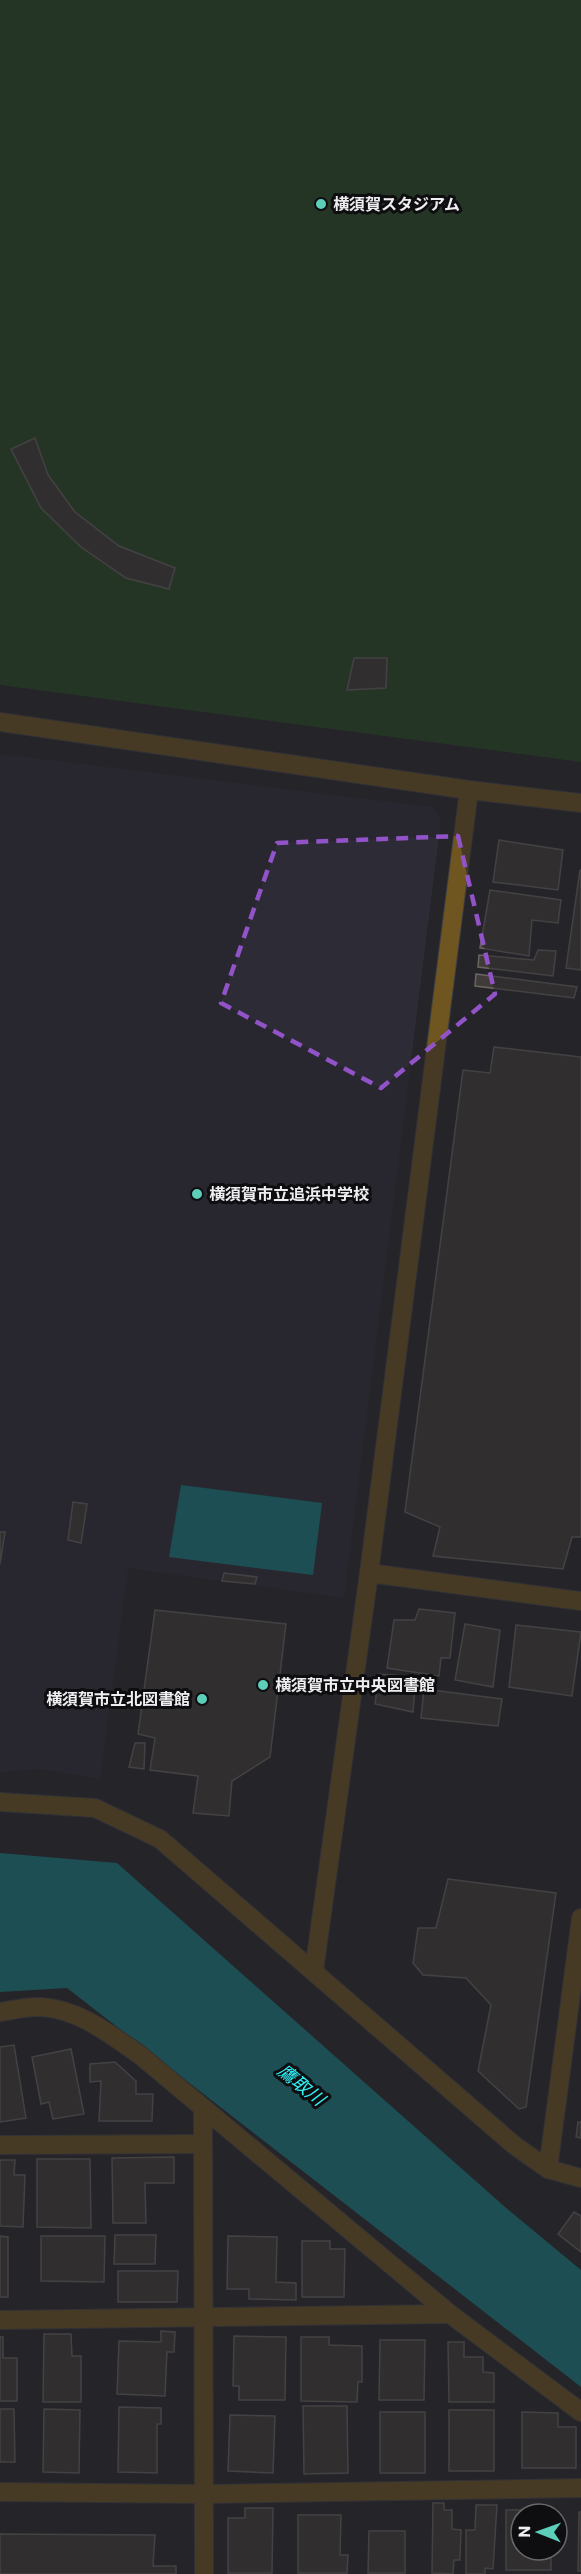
<svg xmlns="http://www.w3.org/2000/svg" width="581" height="2574" font-family="Commissioner,'Noto Sans JP',sans-serif">
<style>
.built{fill:#2d2c36}
.green{fill:#274921}
.water{fill:#138285}
.building{fill:#403b38;stroke:#6b6562;stroke-width:1.5}
.lines{fill:none;stroke-linecap:round;stroke-linejoin:round}
.minor-casing{stroke:#404045;stroke-width:20}
.minor{stroke:#6f5520;stroke-width:18}
.marked{fill:none;stroke:#9253c9;stroke-width:4.5;stroke-dasharray:12 8;stroke-linejoin:round}
.poi-dot{fill:#5cceba;stroke:#0e0d10;stroke-width:2}
.labels{text-anchor:middle;stroke-width:6;stroke-linejoin:round;paint-order:stroke}
.poi-label{font-size:16px;font-weight:bold;fill:#eeeef1;stroke:#0e0d10;text-anchor:start}
.water-label{font-size:18px;font-style:italic;fill:#2ef2f8;stroke:#0e0d10}
</style>
<rect width="100%" height="100%" fill="#242429"/>
<!-- built -->
<polygon class="built" points="0,754 432,807 441,820 344,1598 128,1568 100,1779 39,1769 0,1772"/>
<!-- green -->
<polygon class="green" points="0,0 581,0 581,762 0,685"/>
<!-- water -->
<g class="water">
<polygon points="181,1485 322,1503 313,1575 169,1557"/>
<polygon points="0,1853 117,1863 505,2207 581,2270 581,2387 67,1988 0,1992"/>
</g>
<!-- building -->
<g class="building">
<polygon points="35,438 48,475 75,512 119,546 175,568 169,589 126,578 81,547 41,508 11,449"/>
<polygon points="354,658 387,658 386,688 347,690"/>
<polygon points="499,840 563,850 558,890 493,882"/>
<polygon points="580,870 581,871 581,970 566,968"/>
<polygon points="490,890 561,900 558,923 532,920 529,956 480,948"/>
<polygon points="538,950 556,951 553,976 478,967 479,955 534,960"/>
<polygon points="476,974 577,987 574,998 475,986"/>
<polygon points="494,1047 581,1057 581,1537 572,1537 563,1569 433,1556 440,1527 405,1512 463,1070 490,1073"/>
<polygon points="73,1502 87,1504 81,1543 68,1540"/>
<polygon points="0,1532 5,1532 0,1564"/>
<polygon points="224,1573 257,1577 255,1584 222,1581"/>
<polygon points="419,1609 455,1613 450,1658 441,1658 439,1676 387,1668 394,1620 415,1620"/>
<polygon points="155,1610 286,1624 270,1757 232,1781 229,1816 193,1813 198,1776 150,1770 155,1738 138,1734"/>
<polygon points="465,1624 500,1630 493,1687 455,1680"/>
<polygon points="516,1625 581,1632 572,1696 509,1687"/>
<polygon points="379,1674 416,1677 413,1712 375,1704"/>
<polygon points="424,1689 502,1699 498,1726 421,1718"/>
<polygon points="135,1743 145,1743 144,1769 129,1767"/>
<polygon points="448,1879 556,1893 526,2107 519,2109 478,2071 491,2005 466,1978 423,1975 413,1963 418,1928 436,1928"/>
<polygon points="14,2045 26,2118 0,2122 0,2047"/>
<polygon points="71,2049 84,2114 53,2119 49,2102 41,2104 32,2057"/>
<polygon points="115,2062 136,2081 136,2094 153,2094 152,2121 99,2121 101,2081 90,2082 90,2064"/>
<polygon points="578,2122 581,2122 581,2138 576,2137"/>
<polygon points="174,2157 174,2183 145,2183 146,2223 113,2223 112,2158"/>
<polygon points="37,2159 90,2159 91,2228 37,2227"/>
<polygon points="0,2160 15,2160 14,2175 25,2175 23,2227 0,2226"/>
<polygon points="574,2212 581,2216 581,2252 558,2234"/>
<polygon points="115,2235 156,2235 155,2264 114,2264"/>
<polygon points="0,2236 8,2237 8,2297 0,2297"/>
<polygon points="41,2236 105,2236 104,2282 41,2281"/>
<polygon points="228,2236 277,2237 276,2282 296,2283 296,2300 249,2299 249,2289 227,2289"/>
<polygon points="302,2241 330,2241 330,2249 345,2249 344,2297 302,2297"/>
<polygon points="118,2271 178,2271 177,2302 118,2302"/>
<polygon points="161,2331 175,2332 174,2352 167,2352 165,2396 117,2394 119,2341 161,2342"/>
<polygon points="44,2334 71,2334 72,2356 81,2356 81,2402 43,2402"/>
<polygon points="234,2336 286,2337 285,2400 239,2400 239,2386 233,2386"/>
<polygon points="0,2337 3,2337 3,2358 17,2358 17,2401 0,2401"/>
<polygon points="301,2337 329,2337 329,2345 362,2346 362,2382 358,2382 357,2402 301,2401"/>
<polygon points="380,2340 425,2340 424,2400 379,2400"/>
<polygon points="448,2342 464,2342 464,2357 483,2357 483,2372 494,2373 494,2402 449,2402"/>
<polygon points="303,2406 347,2406 348,2473 304,2474"/>
<polygon points="119,2407 161,2408 161,2424 157,2424 157,2473 118,2472"/>
<polygon points="0,2409 14,2409 15,2462 0,2462"/>
<polygon points="44,2409 80,2410 79,2473 43,2472"/>
<rect x="449" y="2410" width="45" height="61"/>
<rect x="380" y="2412" width="45" height="61"/>
<polygon points="522,2412 558,2413 558,2427 576,2427 576,2468 522,2468"/>
<polygon points="230,2415 275,2416 273,2473 228,2471"/>
<polygon points="433,2503 444,2503 444,2510 452,2510 452,2529 461,2530 460,2560 454,2560 453,2574 432,2573"/>
<polygon points="476,2505 497,2505 493,2569 485,2568 485,2574 466,2574 466,2530 475,2530"/>
<polygon points="245,2508 273,2508 272,2573 228,2573 228,2518 245,2518"/>
<polygon points="506,2510 551,2510 551,2514 521,2514 521,2550 551,2550 551,2570 506,2570"/>
<polygon points="579,2512 581,2512 581,2571 578,2571"/>
<polygon points="298,2515 341,2515 340,2555 348,2555 347,2573 298,2573"/>
<polygon points="369,2531 405,2531 405,2573 368,2573"/>
<polygon points="0,2534 155,2535 153,2566 176,2566 176,2574 0,2574"/>
</g>
<g class="lines">
<!-- minor casing -->
<g class="minor-casing">
<g id="minor">
<polyline points="0,722 469,790 581,803"/>
<polyline points="369,1573 581,1601"/>
<polyline points="0,1802 95,1808 160,1839 514,2145 548,2169 581,2178"/>
<polyline points="314,1971 369,1573 469,790"/>
<path d="M 0,2012 C 13,2010 28,2006 41,2007 C 79,2009 111,2035 140,2055 L 450,2314 L 581,2412"/>
<polyline points="203,2108 204,2574"/>
<polyline points="0,2145 203,2144"/>
<polyline points="548,2169 581,1918"/>
<polyline points="0,2320 450,2314"/>
<polyline points="0,2492 204,2494 581,2488"/>
</g>
</g>
<!-- minor -->
<use href="#minor" class="minor"/>
</g>
<!-- marked area -->
<path d="M0 0H581V2574H0ZM 458,836 L 495,994 L 381,1088 L 221,1003 L 277,843 Z" fill="#242429" fill-opacity=".55" fill-rule="evenodd"/>
<path class="marked" d="M 458,836 L 495,994 L 381,1088 L 221,1003 L 277,843 Z"/>
<!-- markers -->
<g class="poi-dot">
<circle cx="321" cy="204" r="6"/>
<circle cx="197" cy="1194" r="6"/>
<circle cx="263" cy="1685" r="6"/>
<circle cx="202" cy="1699" r="6"/>
</g>
<g class="labels">
<!-- poi labels -->
<g class="poi-label">
<text x="333" y="210">横須賀スタジアム</text>
<text x="209" y="1200">横須賀市立追浜中学校</text>
<text x="275" y="1691">横須賀市立中央図書館</text>
<text x="190" y="1705" text-anchor="end">横須賀市立北図書館</text>
</g>
<!-- water labels -->
<g class="water-label">
<text transform="translate(301 2085) rotate(39)" y="6">鷹取川</text>
</g>
</g>
<!-- north arrow -->
<g transform="translate(539 2532) rotate(271)"><circle r="28" fill="#0e0d10" stroke="#68676a" stroke-width="1.5"/>
<path d="M0-4.5L10 22L0 15L-10 22Z" fill="#5cceba"/>
<text y="-9" font-size="16" font-weight="bold" text-anchor="middle" fill="#eeeef1">N</text>
</g>
</svg>
